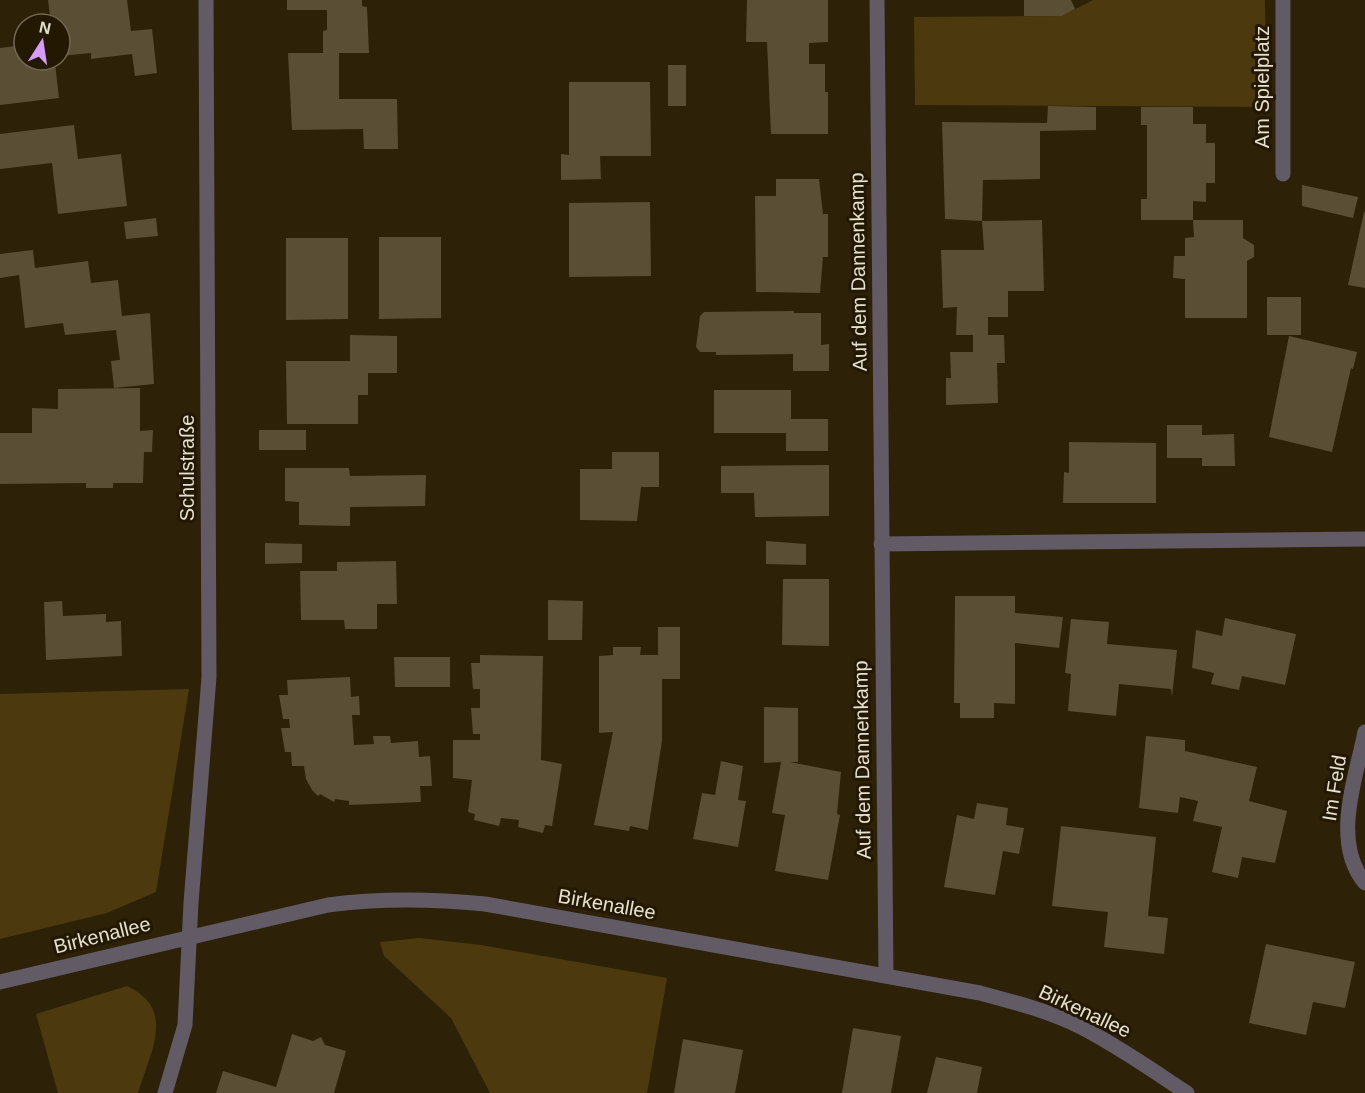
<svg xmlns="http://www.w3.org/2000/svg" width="1365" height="1093" font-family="Helvetica,sans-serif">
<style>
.green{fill:#4c3a0e}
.building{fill:#5a4e34}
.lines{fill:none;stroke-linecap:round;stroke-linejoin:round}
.minor{stroke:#625b66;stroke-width:15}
.tertiary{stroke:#625b66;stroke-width:15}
.labels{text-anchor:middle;stroke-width:6;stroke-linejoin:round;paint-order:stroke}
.street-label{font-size:20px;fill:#e7e0d1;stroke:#231801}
</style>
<rect width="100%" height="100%" fill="#2d2108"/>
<!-- green -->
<g class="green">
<polygon points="1093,0 1265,0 1267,107 915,105 914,17 1062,16"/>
<polygon points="189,689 156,892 107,913 0,939 0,694"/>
<polygon points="419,938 481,945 667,978 647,1093 490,1093 451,1018 384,956 380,942"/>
<path d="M 127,986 C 177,1009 150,1053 138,1093 L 58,1093 L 36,1014 Z"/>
</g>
<!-- building -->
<g class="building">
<polygon points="48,0 127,0 131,31 152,29 157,73 135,76 132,54 91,59 91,53 60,56 60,24 51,24"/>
<polygon points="287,0 362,0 362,6 367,7 369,53 339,53 339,99 397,99 398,149 364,149 363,129 292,130 288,53 323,53 323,31 327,30 327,10 287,10"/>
<polygon points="747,0 828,0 828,42 809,43 809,64 825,64 825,92 828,92 828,134 771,134 767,42 746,42"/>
<polygon points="1024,0 1071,0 1075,9 1062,16 1024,16"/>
<polygon points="24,45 24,60 58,60 55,63 59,98 0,105 0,48"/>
<rect x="668" y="65" width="18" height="41"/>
<polygon points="569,82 650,82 651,156 600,156 601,179 561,180 561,154 569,155"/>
<polygon points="1048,106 1096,107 1096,130 1040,131 1040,179 983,180 982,221 1042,220 1044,291 1008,291 1008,317 988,317 988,335 1004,335 1005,363 997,363 998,403 946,405 946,378 951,378 950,352 973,352 973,335 956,335 957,307 943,308 941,250 984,250 982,221 945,219 942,122 1047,123"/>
<polygon points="1141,107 1193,107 1193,124 1206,124 1206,143 1215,143 1215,183 1206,183 1206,202 1193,201 1193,220 1141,220 1141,199 1147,199 1147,125 1141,125"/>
<polygon points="74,125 78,159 121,154 127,206 58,214 52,163 0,169 0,134"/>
<polygon points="776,179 819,179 823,214 828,214 828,257 823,257 820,293 756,292 755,196 776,196"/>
<polygon points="1302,185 1358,197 1353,218 1302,206"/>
<polygon points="650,202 651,276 569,277 569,203"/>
<polygon points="1364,212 1365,212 1365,288 1348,285"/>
<polygon points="156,218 158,236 126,239 124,222"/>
<polygon points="1193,220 1243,220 1243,238 1254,245 1254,257 1247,261 1247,318 1185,318 1185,279 1173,278 1174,256 1185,256 1185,238 1194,237"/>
<polygon points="379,237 441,237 441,318 379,319"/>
<polygon points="286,238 348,238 348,319 286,320"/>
<polygon points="33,250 35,268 88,261 91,283 118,280 122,316 150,313 154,384 114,388 111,361 120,360 116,330 65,335 63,323 25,328 19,275 0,278 0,254"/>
<rect x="1267" y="297" width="34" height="38"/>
<polygon points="794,311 794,313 821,313 821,345 829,344 829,371 793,371 793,354 716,355 716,352 700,352 696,347 700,316 704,312"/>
<polygon points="350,335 397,336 397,373 368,373 368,395 358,395 358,424 287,424 286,361 350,361"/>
<polygon points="1289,336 1357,352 1353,369 1351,368 1332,452 1269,437"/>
<polygon points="140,388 140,431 153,430 152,452 144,452 143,483 113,483 113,488 86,488 86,483 0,484 0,433 32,433 32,408 58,409 58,389"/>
<polygon points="714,390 791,390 791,419 828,419 828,451 786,451 786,433 714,433"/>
<polygon points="1167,425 1202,425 1202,435 1234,434 1235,466 1202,466 1202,458 1167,458"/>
<rect x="259" y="430" width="47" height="20"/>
<polygon points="1069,442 1156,443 1156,503 1063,503 1064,472 1069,473"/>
<polygon points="612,452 659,452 659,487 641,487 637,521 580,520 580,469 612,469"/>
<polygon points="829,465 829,516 755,517 754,493 721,493 721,466"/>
<polygon points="285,468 349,468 350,476 426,475 425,506 350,507 350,526 299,525 299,502 285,501"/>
<polygon points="766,541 806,544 806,565 766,564"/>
<polygon points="265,543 302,544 302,563 265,564"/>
<polygon points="396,561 397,604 377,604 377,629 345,629 344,620 301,620 300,571 337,571 337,562"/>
<polygon points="783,579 829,579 829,646 782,645"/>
<polygon points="955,596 1015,596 1015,613 1063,617 1059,648 1015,643 1015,704 994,703 994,718 960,718 960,703 954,703"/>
<polygon points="548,600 583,601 582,640 548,640"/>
<polygon points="62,601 63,616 106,614 106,622 121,621 122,656 46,660 44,602"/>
<polygon points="1225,618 1296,634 1285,685 1242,676 1239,690 1211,684 1214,673 1192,668 1196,630 1222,636"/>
<polygon points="1071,619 1109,622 1107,644 1177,650 1172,697 1171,689 1119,684 1116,716 1068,711 1071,674 1065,673"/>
<polygon points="658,627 680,627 680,679 662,679 662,741 648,830 630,826 629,831 594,825 613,732 599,733 599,656 613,655 613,647 641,647 640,655 658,655"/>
<polygon points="480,655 543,656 541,760 562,764 552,826 545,825 543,833 518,827 519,820 501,818 499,826 474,820 475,814 468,812 472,780 453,778 453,740 480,740 480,734 473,734 471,708 480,708 480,689 473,689 471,663 480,663"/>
<polygon points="394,657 450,657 450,687 395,687"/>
<polygon points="350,677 351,697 359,696 360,715 352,715 354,745 374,744 373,736 390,736 391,743 418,741 419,757 430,756 432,786 420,786 421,802 349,805 349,801 335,799 334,802 320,794 318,796 312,790 306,779 304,766 292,766 291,752 285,752 281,728 290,728 289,719 283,719 279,695 288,695 287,680"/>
<polygon points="764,707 798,708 798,762 790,762 841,772 837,814 840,815 828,880 775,871 785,815 772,813 781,762 764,763"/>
<polygon points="1146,736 1185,740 1185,751 1257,767 1249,801 1287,811 1275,863 1242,857 1238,878 1212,872 1222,827 1193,821 1198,801 1180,797 1178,813 1139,808"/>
<polygon points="721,761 743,766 738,800 746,801 738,847 693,839 702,793 715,795"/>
<polygon points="977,803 1008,808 1006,825 1024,828 1019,854 1003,851 995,895 944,887 957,815 974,819"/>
<polygon points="1061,826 1156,837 1148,916 1168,918 1164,954 1104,947 1108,912 1052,906"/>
<polygon points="1266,944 1355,962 1345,1008 1313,1002 1306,1035 1249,1023"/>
<polygon points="853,1028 901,1036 891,1093 842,1093"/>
<polygon points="292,1034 313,1041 321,1037 325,1045 346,1051 334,1093 216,1093 223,1071 276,1087"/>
<polygon points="683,1039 743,1050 735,1093 674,1093"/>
<polygon points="936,1057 982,1067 977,1093 927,1093"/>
</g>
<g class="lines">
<!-- minor -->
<g class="minor">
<polyline points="877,0 886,975"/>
<polyline points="1283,174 1283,0"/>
<polyline points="881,544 1365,539"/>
<path d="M 1365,732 C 1356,778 1331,842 1365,883"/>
<polyline points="165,1093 185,1025 191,903 209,677 206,0"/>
</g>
<!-- tertiary -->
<path class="tertiary" d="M 0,982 L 328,905 C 381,898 432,899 485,904 L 980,993 C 1014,1002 1049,1011 1081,1027 C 1118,1046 1152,1070 1187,1093"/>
</g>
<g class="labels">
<!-- street labels -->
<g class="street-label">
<text transform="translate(1262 87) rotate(-90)" y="7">Am Spielplatz</text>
<text transform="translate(858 272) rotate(-91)" y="7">Auf dem Dannenkamp</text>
<text transform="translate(187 468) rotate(-90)" y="7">Schulstraße</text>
<text transform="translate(862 760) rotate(-91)" y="7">Auf dem Dannenkamp</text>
<text transform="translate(1334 788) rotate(-81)" y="7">Im Feld</text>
<text transform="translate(607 904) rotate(10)" y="7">Birkenallee</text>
<text transform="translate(102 935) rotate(-14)" y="7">Birkenallee</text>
<text transform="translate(1085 1011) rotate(25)" y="7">Birkenallee</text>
</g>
</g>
<!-- north arrow -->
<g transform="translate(42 42) rotate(12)"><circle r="28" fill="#231801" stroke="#716854" stroke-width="1.5"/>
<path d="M0-4.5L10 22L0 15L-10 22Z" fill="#d79bf9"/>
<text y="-9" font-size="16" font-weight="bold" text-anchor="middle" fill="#e7e0d1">N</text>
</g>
</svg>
